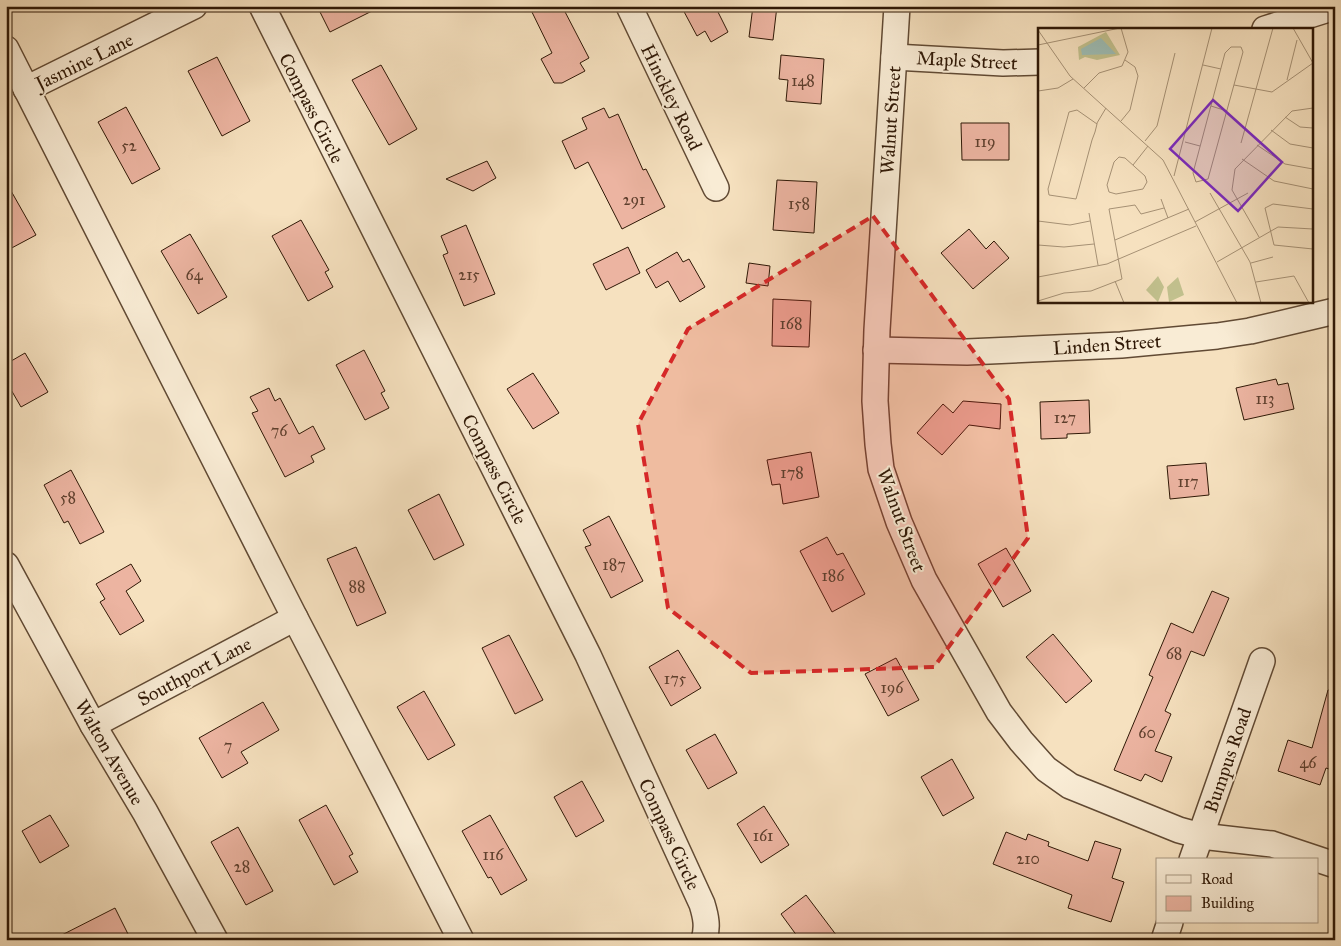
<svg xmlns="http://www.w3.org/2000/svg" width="1341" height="946" font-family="'IM FELL Great Primer',serif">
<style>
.building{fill:#ecb4a1;stroke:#2f1806}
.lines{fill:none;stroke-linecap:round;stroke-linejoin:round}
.street-casing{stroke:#614a34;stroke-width:28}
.street{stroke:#f9ecd5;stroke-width:25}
.marked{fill:#d62828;fill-opacity:0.2;stroke:#d62828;stroke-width:4;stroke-dasharray:10 6;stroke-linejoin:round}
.labels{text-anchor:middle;stroke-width:4;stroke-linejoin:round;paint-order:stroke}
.number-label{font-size:16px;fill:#5e3f2d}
.street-label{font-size:19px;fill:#2f1806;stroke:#f9ecd5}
.inset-road{fill:none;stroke:#a69175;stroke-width:1}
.view{fill:#7b2cbf;fill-opacity:0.15;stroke:#7b2cbf;stroke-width:2.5}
.inset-edge{fill:none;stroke:#2f1806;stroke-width:2.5}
</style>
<rect width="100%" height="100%" fill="#f6e1bf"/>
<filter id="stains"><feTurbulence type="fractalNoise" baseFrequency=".004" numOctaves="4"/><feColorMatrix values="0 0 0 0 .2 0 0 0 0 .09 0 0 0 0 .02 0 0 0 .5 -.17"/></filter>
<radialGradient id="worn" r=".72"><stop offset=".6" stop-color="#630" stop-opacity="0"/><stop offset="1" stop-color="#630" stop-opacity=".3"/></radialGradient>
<!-- building -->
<g class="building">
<polygon points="317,6 382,6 330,32"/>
<polygon points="529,6 562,6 589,58 580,63 585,71 562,83 554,83 541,59 552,53"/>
<polygon points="681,6 715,6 728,32 711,42 705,31 697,36"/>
<polygon points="753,6 777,6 773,40 749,37"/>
<polygon points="781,55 824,59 821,104 786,101 788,80 779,79"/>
<polygon points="217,57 250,121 222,136 188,71"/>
<polygon points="381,65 417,129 389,145 352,80"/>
<polygon points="126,107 160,169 132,184 98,122"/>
<polygon points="604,108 609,118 618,114 643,170 646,169 665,207 622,229 588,162 575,169 562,141 587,129 582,118"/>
<polygon points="961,123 1009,123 1009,160 962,160"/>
<polygon points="487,161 496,178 473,191 446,179"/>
<polygon points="777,180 817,182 814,233 773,230"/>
<polygon points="6,182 36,235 6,251"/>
<polygon points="301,220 329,270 325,272 333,287 308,301 272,236"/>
<polygon points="466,225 495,294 464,306 443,255 448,253 441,236"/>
<polygon points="969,229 986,249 994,241 1009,258 973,289 941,253"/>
<polygon points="190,234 227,297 198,314 161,251"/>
<polygon points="628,247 640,273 606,290 593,264"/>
<polygon points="677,252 683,262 689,259 705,287 680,302 668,281 656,288 646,270"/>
<polygon points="749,263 770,266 768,286 746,283"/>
<polygon points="773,299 811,301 809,347 772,346"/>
<polygon points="364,350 385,391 381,393 389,408 365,420 336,365"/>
<polygon points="25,353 48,392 21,407 6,381 6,364"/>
<polygon points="533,373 559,413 533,429 507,389"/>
<polygon points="1276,379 1278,385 1288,383 1294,409 1244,420 1236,388"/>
<polygon points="269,388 275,401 280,398 299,434 313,426 325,449 311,456 314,462 285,477 252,413 258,411 250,397"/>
<polygon points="1089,400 1090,433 1067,434 1067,438 1041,439 1040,402"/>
<polygon points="963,401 1001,404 1000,429 969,425 942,455 917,433 943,404 953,413"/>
<polygon points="811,452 819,497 783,504 780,484 772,485 767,460"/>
<polygon points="1206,463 1209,495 1170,499 1167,466"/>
<polygon points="71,470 104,532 80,544 68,521 64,523 44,485"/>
<polygon points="439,494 464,545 434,560 408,510"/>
<polygon points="609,516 643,581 611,598 585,547 591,545 583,530"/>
<polygon points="827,537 837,555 843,553 865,594 832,612 800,551"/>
<polygon points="356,547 386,613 357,626 327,559"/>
<polygon points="1006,548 1031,591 1003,607 978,564"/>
<polygon points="131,564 141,581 126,591 144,621 120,635 100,602 105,599 96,584"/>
<polygon points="1212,591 1229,598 1204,656 1191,651 1165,711 1171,714 1155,751 1172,757 1162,782 1145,774 1141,781 1114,770 1153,677 1149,675 1171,623 1193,633"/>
<polygon points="1053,634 1092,681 1066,703 1026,657"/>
<polygon points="509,635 543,700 515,714 482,648"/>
<polygon points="678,650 701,688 671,706 649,667"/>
<polygon points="896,658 919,700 888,716 865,674"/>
<polygon points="1328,690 1335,690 1335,771 1326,768 1320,785 1278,771 1288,740 1312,748"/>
<polygon points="424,691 455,745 428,760 397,707"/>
<polygon points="263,702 279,730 241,752 248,763 222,778 199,738"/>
<polygon points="715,734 737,773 708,789 686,750"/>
<polygon points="952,759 974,798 943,816 921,777"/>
<polygon points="582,781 604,821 576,837 554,797"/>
<polygon points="326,805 353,854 349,856 358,872 334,885 299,820"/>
<polygon points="764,806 789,845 761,863 737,824"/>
<polygon points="50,815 69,846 40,863 22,831"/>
<polygon points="490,815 527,880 501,895 491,877 488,878 462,831"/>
<polygon points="238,827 273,891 246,905 211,842"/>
<polygon points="1006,832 1026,840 1028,834 1049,842 1048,846 1088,861 1095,841 1121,849 1112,878 1124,882 1111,922 1068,908 1072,895 993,864"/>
<polygon points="806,895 840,940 800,940 781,914"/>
<polygon points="115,908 131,940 52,940"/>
</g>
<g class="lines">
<!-- street casing -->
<g class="street-casing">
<g id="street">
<path d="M 262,6 L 588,655 L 702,904 C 706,917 708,927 704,940"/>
<polyline points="629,6 716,188"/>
<polyline points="897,6 877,330 875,401 878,444 881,469 899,522 924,580 999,712 1021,741 1046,769 1070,786 1179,830 1201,836 1272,844 1335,865"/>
<polyline points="1265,29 1335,7"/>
<polyline points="6,49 295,618 385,791 461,940"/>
<polyline points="894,57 1003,63 1040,62"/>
<polyline points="26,89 194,6"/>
<polyline points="876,350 967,352 1121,345 1217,336 1250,331 1335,311"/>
<polyline points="6,565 93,725 145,812 215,940"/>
<polyline points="93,725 295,618"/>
<polyline points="1192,860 1262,661"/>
<polyline points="1164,940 1170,922"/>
</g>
</g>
<!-- street -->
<use href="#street" class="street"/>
</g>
<!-- marked area -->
<path class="marked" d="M 873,216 L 1009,399 L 1028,538 L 934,667 L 751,673 L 668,608 L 638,424 L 688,329 Z"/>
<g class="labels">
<!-- number labels -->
<g class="number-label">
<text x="803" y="86">148</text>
<text x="985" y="147">119</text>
<text x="129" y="151">52</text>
<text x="634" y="205">291</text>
<text x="799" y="209">158</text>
<text x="194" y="280">64</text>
<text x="469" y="280">215</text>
<text x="791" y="329">168</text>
<text x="1265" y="404">113</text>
<text x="1065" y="423">127</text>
<text x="279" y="436">76</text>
<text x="792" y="478">178</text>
<text x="1188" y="487">117</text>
<text x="68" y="503">58</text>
<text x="614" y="570">187</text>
<text x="833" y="581">186</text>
<text x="357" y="592">88</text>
<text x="1174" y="659">68</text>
<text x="675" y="684">175</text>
<text x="892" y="693">196</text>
<text x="1147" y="738">60</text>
<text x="228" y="751">7</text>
<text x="1308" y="768">46</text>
<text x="763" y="841">161</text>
<text x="493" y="860">116</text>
<text x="1028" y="864">210</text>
<text x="242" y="872">28</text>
</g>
<!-- street labels -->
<g class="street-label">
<text transform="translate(967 60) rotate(3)" y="7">Maple Street</text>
<text transform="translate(84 61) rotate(-26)" y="7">Jasmine Lane</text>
<text transform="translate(672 97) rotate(64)" y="7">Hinckley Road</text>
<text transform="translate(312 108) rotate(63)" y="7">Compass Circle</text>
<text transform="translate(890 120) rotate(-86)" y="7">Walnut Street</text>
<text transform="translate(1107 344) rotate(-4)" y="7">Linden Street</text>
<text transform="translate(495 469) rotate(63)" y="7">Compass Circle</text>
<text transform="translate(902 520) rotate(70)" y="7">Walnut Street</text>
<text transform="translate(194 671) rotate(-28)" y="7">Southport Lane</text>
<text transform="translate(110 752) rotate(60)" y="7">Walton Avenue</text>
<text transform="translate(1227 760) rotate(-71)" y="7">Bumpus Road</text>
<text transform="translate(670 834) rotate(65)" y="7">Compass Circle</text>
</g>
</g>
<!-- overview -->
<g transform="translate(1038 28)">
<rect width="275" height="275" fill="#f6e1bf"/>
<path d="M 68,4 L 82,27 L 59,32 L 47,29 L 41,32 L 40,19 ZM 120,248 L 126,259 L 120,274 L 108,262 ZM 140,249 L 146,267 L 131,274 L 129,259 Z" fill="#c2c18e"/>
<path d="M 63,10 L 78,26 L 44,27 L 43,21 Z" fill="#9dbdb5"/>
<path class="inset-road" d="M 0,2 L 32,48 L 125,132 L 199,275M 0,17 L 82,0M 193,19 L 203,19 L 205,24 L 170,151 L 158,154 L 155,145 L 187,25 ZM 165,37 L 183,41M 249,52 L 259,12M 196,57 L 234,64 L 275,35 L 255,0M 46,60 L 61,45 L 84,38 L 90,24 L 83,0M 0,63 L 20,60 L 35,51M 173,78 L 189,83M 247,89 L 262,99 L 275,100M 83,93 L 92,82 L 100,48 L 97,39 L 87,32M 59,96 L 39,82 L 31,84 L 10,161 L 11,167 L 38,171 L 40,164 L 54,112 L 57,104 L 59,96 L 59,95 L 68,80M 233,102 L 252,116 L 275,120M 107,113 L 119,98 L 137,25M 147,114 L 162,118M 203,115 L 235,0M 219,117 L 247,136 L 275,141M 81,129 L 87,130 L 107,148 L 109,154 L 105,161 L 78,166 L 71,164 L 69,157 L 76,134 ZM 204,131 L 236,153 L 275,161M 95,137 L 110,118M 136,148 L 174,0M 172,165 L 212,234 L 223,275M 123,171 L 130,190M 275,181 L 235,176 L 227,180 L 236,217 L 275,221M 51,185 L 60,237M 0,193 L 32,197 L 52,193M 157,194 L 210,165M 221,209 L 194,162 L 197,141 L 254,83 L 275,80M 77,212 L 151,181M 0,217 L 26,219 L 56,216M 179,234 L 240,199 L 275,201M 213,235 L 235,229M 0,249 L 69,236 L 158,198M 77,253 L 86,275M 218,254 L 256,248 L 271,275M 0,273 L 26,265 L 53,263 L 84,251 L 71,181 L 97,177 L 103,186 L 126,180"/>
<path class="view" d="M 175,72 L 244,134 L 200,183 L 132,121 Z"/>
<rect width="275" height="275" class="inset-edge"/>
</g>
<!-- margin -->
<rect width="1341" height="946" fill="none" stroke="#f6e1bf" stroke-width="25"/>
<rect x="8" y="8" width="1326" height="931" fill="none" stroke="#2f1806" stroke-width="2.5"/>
<rect x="12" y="12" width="1316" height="921" fill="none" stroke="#2f1806"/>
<!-- legend -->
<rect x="1156" y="858" width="162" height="65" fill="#f9ecd5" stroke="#a89782"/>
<rect x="1166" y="875" width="25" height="8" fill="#f9ecd5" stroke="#a89782"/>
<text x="1201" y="884" font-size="15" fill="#2f1806">Road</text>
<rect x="1166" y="896" width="25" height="15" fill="#ecb4a1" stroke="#a89782"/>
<text x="1201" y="908" font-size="15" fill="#2f1806">Building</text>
<rect width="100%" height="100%" filter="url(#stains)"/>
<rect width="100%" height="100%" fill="url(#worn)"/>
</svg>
